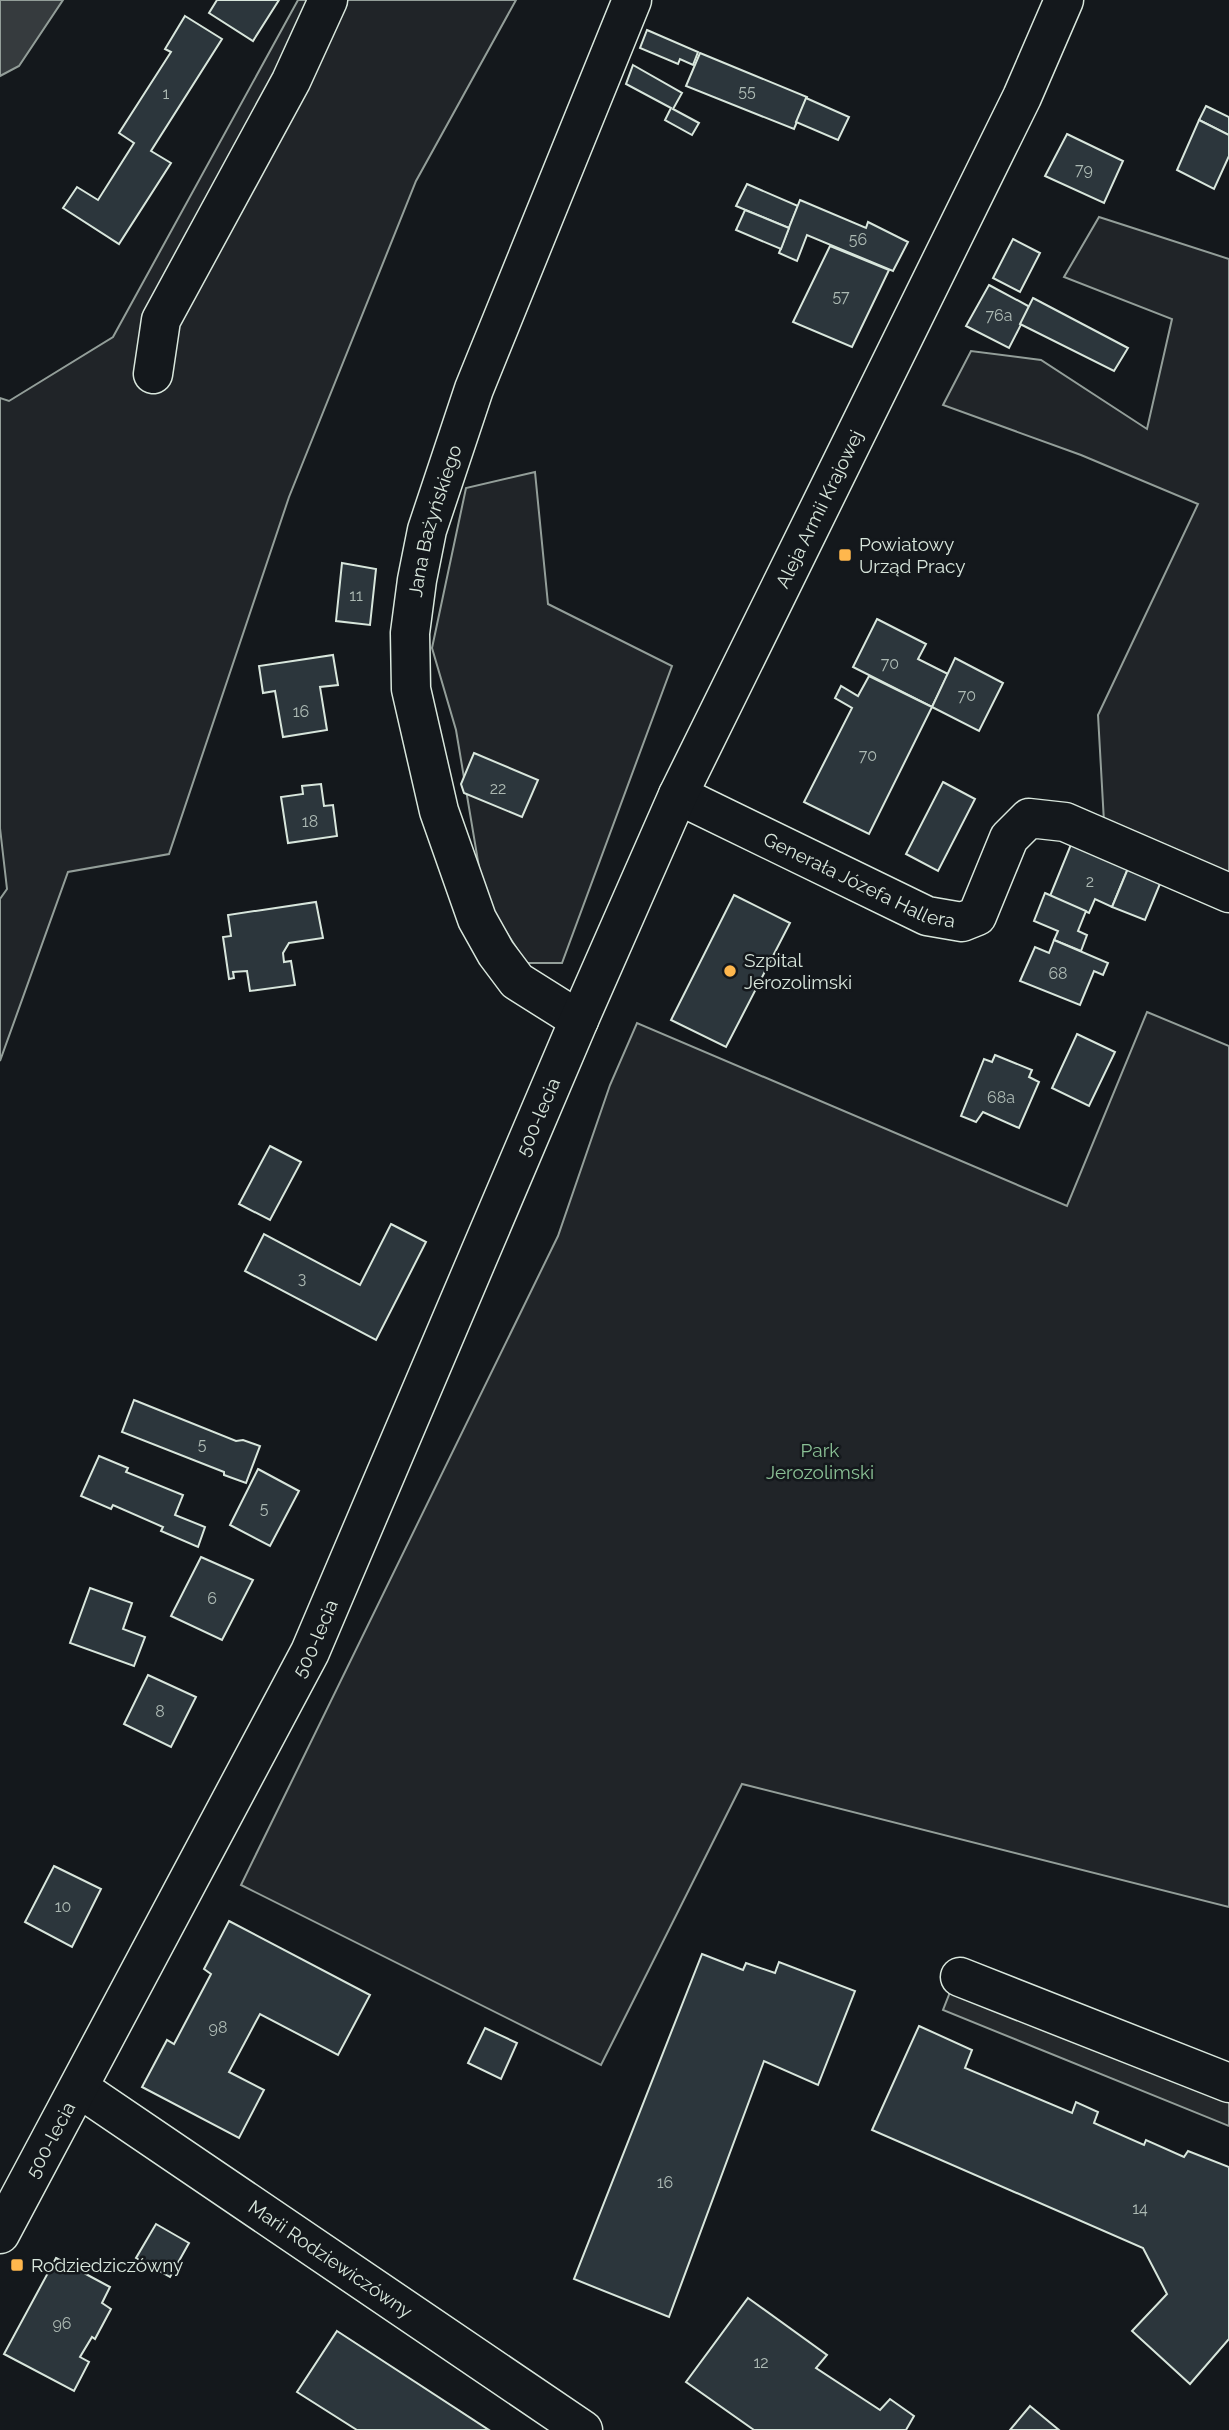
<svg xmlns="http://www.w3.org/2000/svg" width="1229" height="2430" font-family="Raleway,sans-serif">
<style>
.green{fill:#202428;stroke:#939e99;stroke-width:2}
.parking{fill:#24282b;stroke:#939e99;stroke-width:2}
.water{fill:#363b3e;stroke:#939e99;stroke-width:2}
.building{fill:#2c363c;stroke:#d8e6dc;stroke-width:2}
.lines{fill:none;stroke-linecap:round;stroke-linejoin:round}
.minor-casing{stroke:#d8e6dc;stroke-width:41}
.major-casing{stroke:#d8e6dc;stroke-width:41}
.minor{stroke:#14181c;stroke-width:38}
.major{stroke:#14181c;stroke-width:38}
.poi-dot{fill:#ffb74d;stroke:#14181c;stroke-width:2.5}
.labels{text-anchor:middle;stroke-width:5;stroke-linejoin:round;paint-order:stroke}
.number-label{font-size:16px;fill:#adbab4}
.street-label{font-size:19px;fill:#d8e6dc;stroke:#14181c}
.poi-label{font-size:19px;fill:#d8e6dc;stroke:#14181c;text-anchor:start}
.park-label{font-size:19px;fill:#8ac095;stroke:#14181c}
</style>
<rect width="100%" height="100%" fill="#14181c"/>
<!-- green -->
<g class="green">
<polygon points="298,0 516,0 416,181 289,497 169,854 68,872 0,1061 0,899 7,889 0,828 0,398 9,401 113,337"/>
<polygon points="1099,217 1229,259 1229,884 1104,822 1098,715 1198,504 1081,455 943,405 971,351 1041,360 1147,429 1172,319 1064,277"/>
<polygon points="535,472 548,604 672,666 562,963 526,963 484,897 456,730 432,648 466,488"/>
<polygon points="1147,1012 1229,1046 1229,1907 742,1784 601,2065 241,1885 558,1236 610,1085 637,1023 1067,1206"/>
</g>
<!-- parking -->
<polygon class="parking" points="954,1982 1229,2094 1229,2126 943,2010"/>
<!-- water -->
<polygon class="water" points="0,0 63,0 19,66 0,76"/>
<!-- building -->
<g class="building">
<polygon points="217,0 279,0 253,41 209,13"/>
<polygon points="185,16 222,39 151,151 171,163 119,244 63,208 77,187 98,200 134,143 119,133 171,52 165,49"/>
<polygon points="647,30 698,52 693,65 680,59 678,64 640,48"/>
<polygon points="700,53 807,97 794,129 686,86"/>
<polygon points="633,65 682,93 673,109 699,123 692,135 665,120 671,108 626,84"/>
<polygon points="806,98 849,117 838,140 796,122"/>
<polygon points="1206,106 1229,117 1229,135 1199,120"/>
<polygon points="1199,120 1229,135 1229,156 1214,189 1177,170"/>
<polygon points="1067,134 1123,161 1104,203 1045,176"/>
<polygon points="747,184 798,206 789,228 736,206"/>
<polygon points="800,200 866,228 868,222 908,242 893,271 807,235 797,261 779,253"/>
<polygon points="745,210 789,228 781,249 736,230"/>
<polygon points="1013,239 1040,253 1020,292 993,278"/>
<polygon points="830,246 889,270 852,347 793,322"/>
<polygon points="989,285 1030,307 1009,348 966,326"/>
<polygon points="1033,298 1128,348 1114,371 1020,324"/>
<polygon points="342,563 376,569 370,625 336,621"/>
<polygon points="877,619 926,644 918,659 948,674 932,707 853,667"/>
<polygon points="333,655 338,685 320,687 327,730 283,737 275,691 263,693 259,666"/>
<polygon points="955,658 1003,683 979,731 932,707"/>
<polygon points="869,676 932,707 869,834 804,802 852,708 835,698 841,686 858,696"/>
<polygon points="474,753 538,780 522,817 464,793 461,784"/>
<polygon points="943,782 975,799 938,871 906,854"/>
<polygon points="321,784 324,806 333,805 337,836 288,843 281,797 303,794 302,786"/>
<polygon points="1072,842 1129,866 1112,907 1095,899 1089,913 1050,896"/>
<polygon points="1129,866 1162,879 1145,920 1112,907"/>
<polygon points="1045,893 1086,911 1078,931 1087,935 1081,951 1054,940 1058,931 1034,921"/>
<polygon points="734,895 790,923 726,1047 671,1020"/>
<polygon points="316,902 323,938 289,943 283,953 284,962 291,961 295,985 250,991 247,971 233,972 234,978 229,979 223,937 231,936 228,915"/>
<polygon points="1054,940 1108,963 1103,975 1094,971 1080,1005 1020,981 1035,947 1049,953"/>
<polygon points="1077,1034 1115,1052 1089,1106 1052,1088"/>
<polygon points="995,1055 1032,1070 1029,1077 1039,1082 1019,1128 983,1112 976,1122 961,1116 984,1059 992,1062"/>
<polygon points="270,1146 301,1162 270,1220 239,1204"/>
<polygon points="391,1224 426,1242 376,1340 245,1271 264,1234 360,1285"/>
<polygon points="134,1400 236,1441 243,1440 260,1446 246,1483 224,1475 224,1472 122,1432"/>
<polygon points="99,1456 128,1468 126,1472 183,1495 175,1515 205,1527 198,1547 161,1531 163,1527 113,1505 111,1509 81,1496"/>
<polygon points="258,1469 299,1491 270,1546 230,1525"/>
<polygon points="201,1557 253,1580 222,1640 171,1616"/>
<polygon points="90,1588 132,1603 123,1629 145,1637 134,1666 70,1643"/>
<polygon points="148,1675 196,1697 171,1747 124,1724"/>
<polygon points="54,1866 101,1889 72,1947 25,1922"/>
<polygon points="229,1921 370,1995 338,2055 260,2014 229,2072 264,2090 239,2138 142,2087 167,2040 174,2044 211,1974 204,1969"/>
<polygon points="702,1954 743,1970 746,1963 775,1973 779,1962 855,1991 818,2085 764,2061 669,2317 574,2279"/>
<polygon points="919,2026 972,2050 965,2068 1072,2113 1076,2102 1098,2112 1094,2123 1144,2145 1146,2140 1184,2157 1188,2151 1229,2167 1229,2339 1190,2384 1132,2331 1167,2294 1143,2248 872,2130"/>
<polygon points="485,2028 517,2043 501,2079 468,2063"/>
<polygon points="156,2224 189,2243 170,2277 136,2258"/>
<polygon points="56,2258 110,2287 102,2303 111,2309 95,2339 92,2337 80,2357 89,2362 74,2391 4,2354"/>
<polygon points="748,2298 827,2355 816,2368 880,2410 890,2399 914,2416 906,2430 754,2430 686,2382"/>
<polygon points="337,2331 489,2430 357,2430 297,2392"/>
<polygon points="1030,2406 1059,2430 1010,2430"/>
</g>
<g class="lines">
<!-- minor casing -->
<g class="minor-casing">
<g id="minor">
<polyline points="153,374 161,320 291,81 328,0"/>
<path id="s1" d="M 678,795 L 927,916 L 962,922 L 977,916 L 1009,838 L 1029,818 L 1065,822 L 1229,893"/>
<path id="s2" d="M 579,1020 L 517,981 L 496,953 L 477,919 L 439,811 L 411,689 L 410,633 L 417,580 L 427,530 L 474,389 L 632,0"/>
<polyline points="960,1977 1229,2083"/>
<path id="s3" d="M 79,2088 L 583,2430"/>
</g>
</g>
<!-- major casing -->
<g class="major-casing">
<g id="major">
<path id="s4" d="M 0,2234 L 310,1652 L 579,1020 L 678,795 L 1022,97 L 1064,0"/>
</g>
</g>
<!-- minor -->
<use href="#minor" class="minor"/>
<!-- major -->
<use href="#major" class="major"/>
</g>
<!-- markers -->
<g class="poi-dot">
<rect x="838" y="548" width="14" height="14" rx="3.5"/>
<circle cx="730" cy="971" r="7"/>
<rect x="10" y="2258" width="14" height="14" rx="3.5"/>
</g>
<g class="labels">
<!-- number labels -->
<g class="number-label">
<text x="747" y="97">55</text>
<text x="166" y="99">1</text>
<text x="1084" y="175">79</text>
<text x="858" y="245">56</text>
<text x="841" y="302">57</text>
<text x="999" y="321">76a</text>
<text x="356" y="601">11</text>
<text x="890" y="669">70</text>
<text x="967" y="701">70</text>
<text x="301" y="717">16</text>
<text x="868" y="761">70</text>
<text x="498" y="794">22</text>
<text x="310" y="827">18</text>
<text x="1090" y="887">2</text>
<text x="1058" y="979">68</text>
<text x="1001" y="1103">68a</text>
<text x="302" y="1284">3</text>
<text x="202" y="1450">5</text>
<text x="264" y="1514">5</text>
<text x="212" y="1604">6</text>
<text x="160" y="1717">8</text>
<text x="63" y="1912">10</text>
<text x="218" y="2033">98</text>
<text x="665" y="2188">16</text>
<text x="1140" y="2214">14</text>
<text x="62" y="2329">96</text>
<text x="761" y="2368">12</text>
</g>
<!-- street labels -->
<g class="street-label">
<text dy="7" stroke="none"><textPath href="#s4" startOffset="1911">Aleja Armii Krajowej</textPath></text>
<text dy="7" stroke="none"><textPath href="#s2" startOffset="558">Jana Bażyńskiego</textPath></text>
<text dy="7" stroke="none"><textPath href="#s1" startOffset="201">Generała Józefa Hallera</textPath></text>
<text dy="7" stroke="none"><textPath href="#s4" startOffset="1241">500-lecia</textPath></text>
<text dy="7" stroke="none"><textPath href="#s4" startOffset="674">500-lecia</textPath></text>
<text dy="7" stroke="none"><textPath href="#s4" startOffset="107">500-lecia</textPath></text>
<text dy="7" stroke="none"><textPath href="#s3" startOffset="304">Marii Rodziewiczówny</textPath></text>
</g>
<!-- poi labels -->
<g class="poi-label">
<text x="859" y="551">Powiatowy<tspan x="859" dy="22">Urząd Pracy</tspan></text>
<text x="744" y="967">Szpital<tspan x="744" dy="22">Jerozolimski</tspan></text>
<text x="31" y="2272">Rodziedziczówny</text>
</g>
<!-- park labels -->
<g class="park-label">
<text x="820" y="1457">Park<tspan x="820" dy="22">Jerozolimski</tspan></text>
</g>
</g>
</svg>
